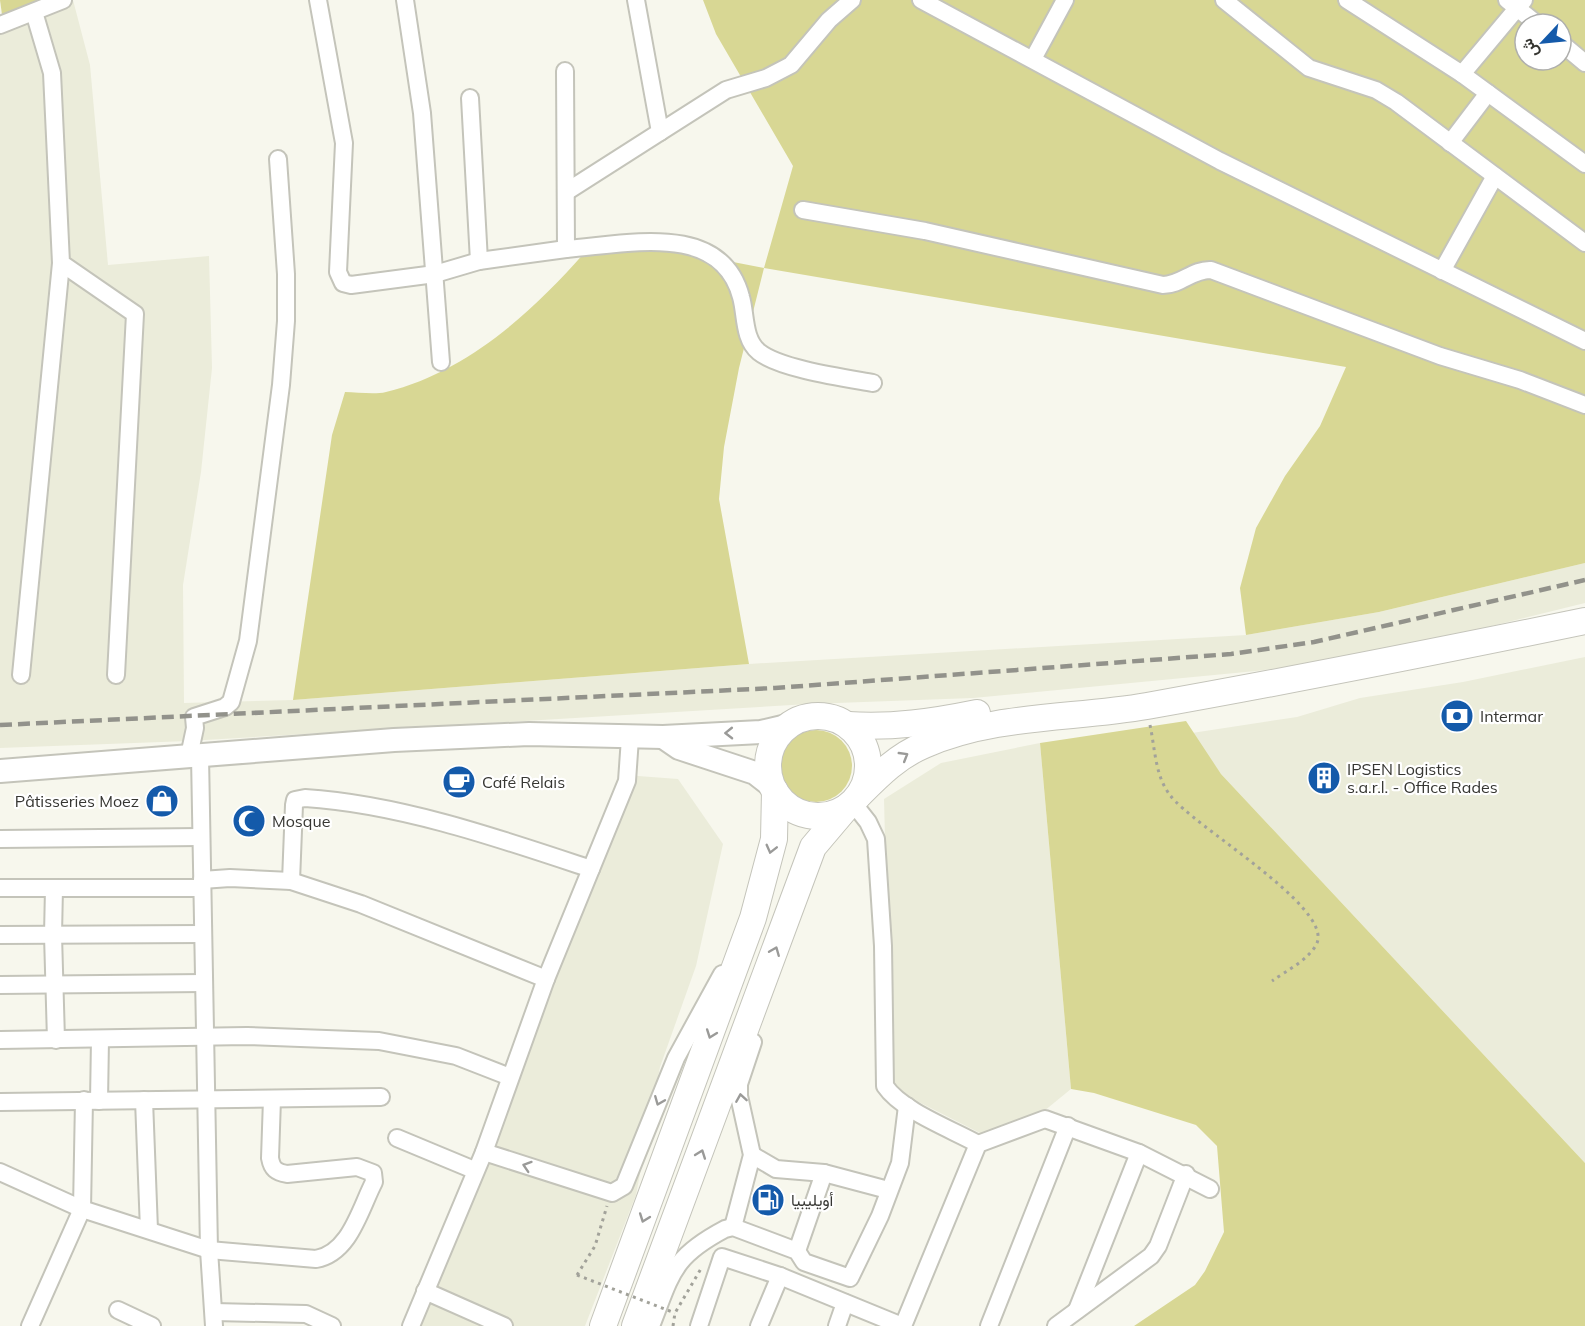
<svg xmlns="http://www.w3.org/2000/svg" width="1585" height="1326" font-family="Mulish,Vazirmatn,sans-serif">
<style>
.built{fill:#ebecda}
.green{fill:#d8d794;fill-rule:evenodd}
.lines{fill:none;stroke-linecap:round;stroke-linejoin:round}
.minor-casing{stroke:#c4c4ba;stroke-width:20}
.major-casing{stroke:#c4c4ba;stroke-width:26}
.highway-casing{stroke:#c4c4ba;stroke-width:28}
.path{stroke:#a2a29a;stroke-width:3;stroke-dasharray:3 4.5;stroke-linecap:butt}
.minor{stroke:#fff;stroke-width:16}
.major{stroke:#fff;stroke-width:22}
.highway{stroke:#fff;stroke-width:26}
.rail{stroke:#92928b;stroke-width:4.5;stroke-dasharray:12 6;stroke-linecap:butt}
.path-bridge{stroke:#a2a29a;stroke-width:3;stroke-dasharray:3 4.5;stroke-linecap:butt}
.oneway{stroke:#9a9a98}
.labels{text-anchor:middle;stroke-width:4.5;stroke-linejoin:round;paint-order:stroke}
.poi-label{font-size:16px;fill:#363632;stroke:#fff;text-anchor:start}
</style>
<rect width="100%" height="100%" fill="#f7f7ed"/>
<!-- built -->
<g class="built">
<polygon points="52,0 73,0 90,65 108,265 209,256 212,368 201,472 183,585 184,703 293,700 749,664 1246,635 1379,612 1585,563 1585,603 1427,642 1325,662 1256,671 973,698 809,704 188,741 0,748 0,15 3,21"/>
<polygon points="1585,657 1585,1163 1221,774 1192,733 1297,717 1360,698 1463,682"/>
<polygon points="1040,743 1071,1089 1022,1129 984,1135 897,1091 894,1085 893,995 889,995 884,799 941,763"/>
<polygon points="621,770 638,776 678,779 723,844 696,966 660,1067 636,1195 585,1326 406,1326"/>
</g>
<!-- green -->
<g class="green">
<polygon points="0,0 52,0 3,22"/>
<path d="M 703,0 L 1585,0 L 1585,563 L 1379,612 L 1246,635 L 1240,588 L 1256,528 L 1285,476 L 1320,426 L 1346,367 L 764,268 L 739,368 L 724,447 L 719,499 L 749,664 L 293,700 L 332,435 L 345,392 C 357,392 374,395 386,392 C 474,370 542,303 599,236 L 764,268 L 793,166 L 716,34 ZM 1525,24 L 1561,24 L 1561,60 L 1525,60 Z"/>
<polygon points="1186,721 1221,774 1585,1163 1585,1326 1134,1326 1195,1285 1205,1271 1224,1232 1217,1146 1196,1125 1094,1093 1071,1089 1040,743"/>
<circle cx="816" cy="766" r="36"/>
</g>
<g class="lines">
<!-- minor casing -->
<g class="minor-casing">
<g id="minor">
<polyline points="318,0 344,143 338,272 343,283 351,285 435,274 479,261 566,249 565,71"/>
<polyline points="405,0 422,113 441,362"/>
<polyline points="921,0 1220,161 1585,341"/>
<polyline points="1224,0 1309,68 1376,90 1396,102 1585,243"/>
<polyline points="1347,0 1462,74 1585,164"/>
<polyline points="1507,0 1537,24"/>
<polyline points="34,12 52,73 61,263 135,314 116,675"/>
<polyline points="0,25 63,0"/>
<polyline points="1561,43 1585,63"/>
<polyline points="1033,59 1065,0"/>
<polyline points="1462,74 1524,0"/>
<polyline points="470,98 479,261"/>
<polyline points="660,132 726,90 766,78 791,65 829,20 852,0"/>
<polyline points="1450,143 1488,93"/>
<polyline points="566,192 660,132 636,0"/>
<path d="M 803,210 L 925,231 L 1163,285 C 1181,285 1193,269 1211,270 L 1440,356 L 1520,380 L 1585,405"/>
<path d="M 566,249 C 624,245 721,220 741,297 C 746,314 743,339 759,352 C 780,369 845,378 873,383"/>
<polyline points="1442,271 1495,176"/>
<polyline points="21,675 61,263"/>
<polyline points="189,756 195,728 194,717 225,707 231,702 248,641 281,385 286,321 286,274 278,159"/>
<polyline points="200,756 209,1250 214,1326"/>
<path d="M 853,803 L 868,822 L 876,839 L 883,946 L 885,1086 C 902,1111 951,1129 978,1144"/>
<polyline points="0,839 201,837"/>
<polyline points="202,880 230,878 291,881 361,904 546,979"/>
<path d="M 291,881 L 294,805 L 295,800 L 305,798 C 400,804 501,839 591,869"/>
<polyline points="0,888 202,888"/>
<polyline points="54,888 53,935 56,1040"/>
<polyline points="0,935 203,934"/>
<polyline points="0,985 204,983"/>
<polyline points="0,1040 247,1036 379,1041 456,1056 510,1077"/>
<polyline points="144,1100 149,1230"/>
<polyline points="99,1101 100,1039"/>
<polyline points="0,1102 381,1097"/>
<polyline points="397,1138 474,1170"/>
<polyline points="484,1152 612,1193 624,1186 676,1058 722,974"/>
<polyline points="752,1155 776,1169 824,1173 888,1190"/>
<path d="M 0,1172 L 82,1209 L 209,1250 L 316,1259 C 350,1253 360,1209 374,1182 L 373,1173 L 357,1167 L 287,1174 C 276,1172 272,1169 270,1158 L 272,1099"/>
<polyline points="733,1227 752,1155 739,1096 739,1084 753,1042"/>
<polyline points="797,1251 824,1173"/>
<polyline points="425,1291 504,1326"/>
<polyline points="118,1310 152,1326"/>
<polyline points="1077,1310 1139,1153"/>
<polyline points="214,1312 306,1314 332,1326"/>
<polyline points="30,1326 82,1209 84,1100"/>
<polyline points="411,1326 484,1152 546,979 627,781 630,738"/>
<path d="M 651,1326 C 672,1273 672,1257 725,1229 L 733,1227 L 797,1251 L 804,1262 L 850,1278 L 880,1216 L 900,1163 L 907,1106"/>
<polyline points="699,1326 722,1257 780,1276 902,1326"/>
<polyline points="759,1326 780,1276"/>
<polyline points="837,1326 845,1303"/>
<polyline points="903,1326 978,1144 1045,1119 1139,1153 1210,1189"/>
<polyline points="989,1326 1068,1126"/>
<polyline points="1056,1326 1151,1256 1158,1246 1186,1174"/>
</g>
</g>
<!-- major casing -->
<g class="major-casing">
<g id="major">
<polyline points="663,737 679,748 755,773 773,787"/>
<polyline points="0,771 394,740 529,734 663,737 761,732 787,726"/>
</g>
</g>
<!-- highway casing -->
<g class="highway-casing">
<g id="highway">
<circle cx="818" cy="766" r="50"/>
<path d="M 848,725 C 892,728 933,722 977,713"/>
<path d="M 860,794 C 880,774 898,756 924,745 C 995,714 1073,719 1147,706 C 1294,680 1439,651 1585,621"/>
<polyline points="603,1326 753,918 774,839 775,791"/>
<polyline points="635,1326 813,847 846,808"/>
</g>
</g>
<!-- path -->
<g class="path">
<path d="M 1150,725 C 1155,748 1155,776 1170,795 C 1191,825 1332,906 1317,943 C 1310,959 1286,971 1272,981"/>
<polyline points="577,1275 595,1246 607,1206"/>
<polyline points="673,1326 675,1313 702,1267"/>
</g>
<!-- minor -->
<use href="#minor" class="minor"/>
<!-- major -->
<use href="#major" class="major"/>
<!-- highway -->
<use href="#highway" class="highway"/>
<!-- rail -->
<polyline class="rail" points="0,725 775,688 1231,654 1314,642 1585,580"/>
<!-- path-bridge -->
<polyline class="path-bridge" points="577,1275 675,1313"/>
</g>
<!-- one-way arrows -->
<defs><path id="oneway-chevron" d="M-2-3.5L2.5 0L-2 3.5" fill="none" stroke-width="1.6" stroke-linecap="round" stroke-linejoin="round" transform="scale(1.5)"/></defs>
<g class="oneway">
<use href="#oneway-chevron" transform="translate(729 733) rotate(179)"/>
<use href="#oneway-chevron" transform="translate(904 756) rotate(-31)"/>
<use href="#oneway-chevron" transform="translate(771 849) rotate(104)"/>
<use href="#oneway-chevron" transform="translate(775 951) rotate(-68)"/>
<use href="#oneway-chevron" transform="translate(711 1034) rotate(110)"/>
<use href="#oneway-chevron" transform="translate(741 1098) rotate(-99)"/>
<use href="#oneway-chevron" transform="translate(659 1101) rotate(112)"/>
<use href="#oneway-chevron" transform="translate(701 1154) rotate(-70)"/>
<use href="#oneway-chevron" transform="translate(527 1166) rotate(-162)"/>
<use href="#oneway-chevron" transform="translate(644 1218) rotate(110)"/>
</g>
<!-- icons -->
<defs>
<g id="bank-disc" transform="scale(1.725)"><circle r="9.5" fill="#145aaa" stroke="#fff"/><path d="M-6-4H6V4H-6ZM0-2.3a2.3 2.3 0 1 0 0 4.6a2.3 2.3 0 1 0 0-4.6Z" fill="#fff"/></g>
<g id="building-disc" transform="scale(1.725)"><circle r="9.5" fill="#145aaa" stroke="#fff"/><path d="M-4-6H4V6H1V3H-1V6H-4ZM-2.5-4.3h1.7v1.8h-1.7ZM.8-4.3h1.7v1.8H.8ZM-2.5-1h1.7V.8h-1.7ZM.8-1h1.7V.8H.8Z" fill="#fff"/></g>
<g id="cafe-disc" transform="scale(1.725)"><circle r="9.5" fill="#145aaa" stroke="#fff"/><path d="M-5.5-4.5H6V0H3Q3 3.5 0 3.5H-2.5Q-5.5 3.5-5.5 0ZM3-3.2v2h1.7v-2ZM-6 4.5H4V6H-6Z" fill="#fff"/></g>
<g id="shop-disc" transform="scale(1.725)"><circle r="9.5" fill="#145aaa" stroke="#fff"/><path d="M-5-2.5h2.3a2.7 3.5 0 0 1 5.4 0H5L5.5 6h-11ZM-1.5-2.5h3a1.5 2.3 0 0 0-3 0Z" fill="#fff"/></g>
<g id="mosque-disc" transform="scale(1.725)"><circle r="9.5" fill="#145aaa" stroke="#fff"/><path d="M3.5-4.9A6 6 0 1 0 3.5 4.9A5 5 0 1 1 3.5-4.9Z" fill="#fff"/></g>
<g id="fuel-disc" transform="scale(1.725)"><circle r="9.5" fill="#145aaa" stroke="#fff"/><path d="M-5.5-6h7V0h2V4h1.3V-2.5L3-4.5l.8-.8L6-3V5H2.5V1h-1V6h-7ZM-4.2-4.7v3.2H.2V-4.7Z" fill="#fff"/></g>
</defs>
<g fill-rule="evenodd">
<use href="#bank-disc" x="1457" y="716"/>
<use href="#building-disc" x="1324" y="778"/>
<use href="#cafe-disc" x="459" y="782"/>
<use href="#shop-disc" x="162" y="801"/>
<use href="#mosque-disc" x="249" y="821"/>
<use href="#fuel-disc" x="768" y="1200"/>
</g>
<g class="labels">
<!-- poi labels -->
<g class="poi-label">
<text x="1480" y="722">Intermar</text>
<text x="1347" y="775">IPSEN Logistics<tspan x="1347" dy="18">s.a.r.l. - Office Rades</tspan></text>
<text x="482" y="788">Café Relais</text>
<text x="139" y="807" text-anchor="end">Pâtisseries Moez</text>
<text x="272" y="827">Mosque</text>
<text x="791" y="1206">أويليبيا</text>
</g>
</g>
<!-- north arrow -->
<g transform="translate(1543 42) rotate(244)"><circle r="28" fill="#ffffff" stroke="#afafad" stroke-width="1.5"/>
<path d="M0-4.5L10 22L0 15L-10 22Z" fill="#145aaa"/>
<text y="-9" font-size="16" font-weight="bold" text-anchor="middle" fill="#363632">ش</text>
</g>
</svg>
